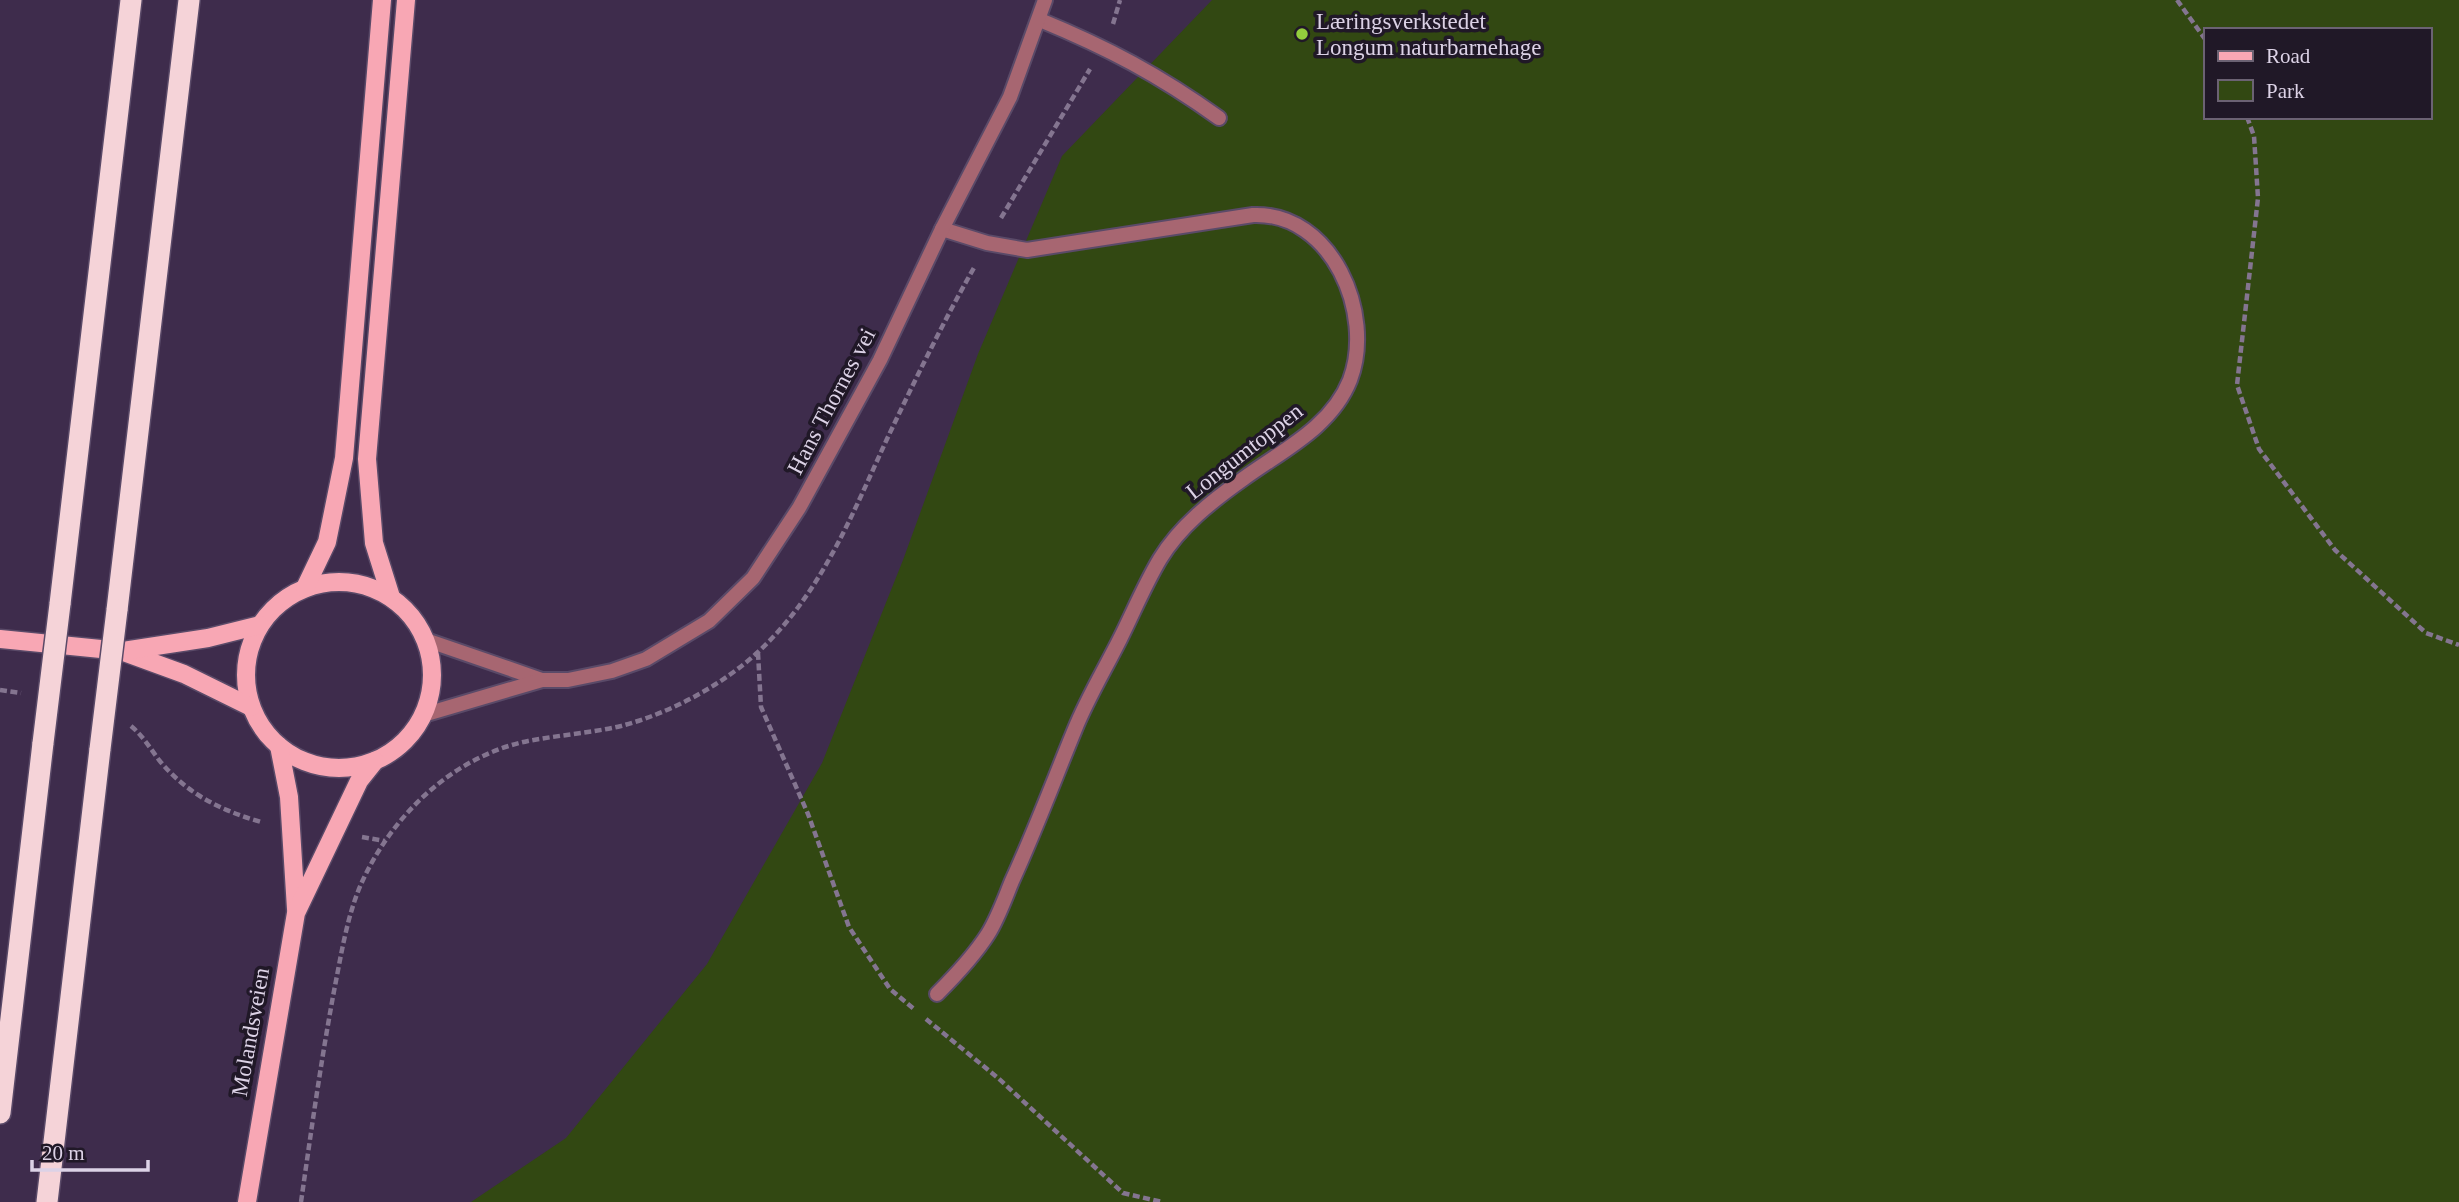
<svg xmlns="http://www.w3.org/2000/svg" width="2459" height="1202" font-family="'Times New Roman',serif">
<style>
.green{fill:#324812;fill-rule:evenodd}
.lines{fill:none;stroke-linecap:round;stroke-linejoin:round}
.lane-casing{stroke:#5a4a68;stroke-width:18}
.street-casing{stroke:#5a4a68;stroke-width:18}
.primary-casing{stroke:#5a4a68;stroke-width:21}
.highway-casing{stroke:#5a4a68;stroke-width:24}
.path{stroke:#847590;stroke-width:4.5;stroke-dasharray:7 3.5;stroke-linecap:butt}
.lane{stroke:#a76671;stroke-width:14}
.street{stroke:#a76671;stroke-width:14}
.primary{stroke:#f8a7b4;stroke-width:18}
.highway{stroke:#f5d3d8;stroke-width:21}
.highway-bridge-casing{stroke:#5a4a68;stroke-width:24;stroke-linecap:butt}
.highway-bridge{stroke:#f5d3d8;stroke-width:21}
.poi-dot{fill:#93cd3d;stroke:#201827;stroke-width:2.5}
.labels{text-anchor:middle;stroke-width:7;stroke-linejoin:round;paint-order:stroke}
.poi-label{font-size:23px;fill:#dcd2e6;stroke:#201827;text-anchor:start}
.street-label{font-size:23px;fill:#dcd2e6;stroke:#201827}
</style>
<rect width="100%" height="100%" fill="#3e2c4c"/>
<!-- green -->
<path class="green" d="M 1212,0 L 2459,0 L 2459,1202 L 471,1202 L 566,1138 L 707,964 L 822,763 L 903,560 L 978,354 L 1062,156 ZM 2205,30 L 2429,30 L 2429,117 L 2205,117 Z"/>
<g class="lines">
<!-- lane casing -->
<g class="lane-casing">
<g id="lane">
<path d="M 1040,20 C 1108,48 1159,75 1219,118"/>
<path d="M 937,994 C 956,975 974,956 988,934 C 998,918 1005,898 1012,881 C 1035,831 1054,780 1075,729 C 1087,699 1105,669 1120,639 C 1133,613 1145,584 1160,559 C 1180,526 1212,501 1243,479 C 1281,451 1331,428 1350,380 C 1375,314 1332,212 1253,215 L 1027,250 L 987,243 L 942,229"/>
</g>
</g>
<!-- street casing -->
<g class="street-casing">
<g id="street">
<polyline points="426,640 542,680"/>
<polyline points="423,715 542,680 568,680 612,671 646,659 709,621 753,578 799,508 880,360 942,229 1010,97 1045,0"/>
</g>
</g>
<!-- primary casing -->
<g class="primary-casing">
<g id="primary">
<circle cx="339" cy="675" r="93"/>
<polyline points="305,588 327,542 344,458 382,0"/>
<polyline points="391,597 374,543 367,459 406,0"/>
<polyline points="0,639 121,651 184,674 251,707"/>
<polyline points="123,651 208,638 260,625"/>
<polyline points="279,746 289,797 296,909"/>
<polyline points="247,1202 296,913 359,781 375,761"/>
</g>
</g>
<!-- highway casing -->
<g class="highway-casing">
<g id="highway">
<polyline points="60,604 131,0"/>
<polyline points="117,610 189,0"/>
<polyline points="0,1113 43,743"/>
<polyline points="47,1202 100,749"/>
</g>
</g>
<!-- path -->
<g class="path">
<polyline points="2177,0 2205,39"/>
<polyline points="1113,24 1120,0"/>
<polyline points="2247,117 2254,136 2258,198 2237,385 2259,449 2335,550 2426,633 2459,645"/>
<polyline points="1001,218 1090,69"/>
<polyline points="758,653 761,707 808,814 849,927 890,989 914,1009"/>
<polyline points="0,690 21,693"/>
<path d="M 131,726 C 143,736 150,748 159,760 C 187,794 220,810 261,822"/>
<polyline points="362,837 385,841"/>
<polyline points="926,1019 998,1078 1123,1193 1162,1202"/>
<path d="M 301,1202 C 311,1132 321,1061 334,991 C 341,956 347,915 362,882 C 393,814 454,756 528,741 C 559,735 591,733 621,726 C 670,713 721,686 758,652 C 821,594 852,515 887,439 C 915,380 943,322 975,266"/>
</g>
<!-- lane -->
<use href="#lane" class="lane"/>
<!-- street -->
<use href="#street" class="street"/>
<!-- primary -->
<use href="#primary" class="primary"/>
<!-- highway -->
<use href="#highway" class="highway"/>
<!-- highway-bridge casing -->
<g class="highway-bridge-casing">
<g id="highway-bridge">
<polyline points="43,743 60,604"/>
<polyline points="100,749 117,610"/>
</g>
</g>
<!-- highway-bridge -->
<use href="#highway-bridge" class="highway-bridge"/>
</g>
<!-- markers -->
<circle class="poi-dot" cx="1302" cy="34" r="7"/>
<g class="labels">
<!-- poi labels -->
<g class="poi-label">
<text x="1316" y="29">Læringsverkstedet<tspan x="1316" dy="26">Longum naturbarnehage</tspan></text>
</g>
<!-- street labels -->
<g class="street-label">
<text transform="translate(831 401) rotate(-62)" y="8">Hans Thornes vei</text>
<text transform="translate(1244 451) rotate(-38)" y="8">Longumtoppen</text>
<text transform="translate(250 1032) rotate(-80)" y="8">Molandsveien</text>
</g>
</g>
<!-- legend -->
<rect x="2204" y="28" width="228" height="91" fill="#201827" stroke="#6b6273" stroke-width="2"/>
<rect x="2218" y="51" width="35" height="10" fill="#f8a7b4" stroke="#6b6273" stroke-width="2"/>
<text x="2266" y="63" font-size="21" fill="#dcd2e6">Road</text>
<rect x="2218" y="80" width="35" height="21" fill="#324812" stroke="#6b6273" stroke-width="2"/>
<text x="2266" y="98" font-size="21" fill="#dcd2e6">Park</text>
<!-- scale -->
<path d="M32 1160v10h116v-10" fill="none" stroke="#dcd2e6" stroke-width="3.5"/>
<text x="42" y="1160" font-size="21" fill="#dcd2e6" stroke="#201827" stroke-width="5" paint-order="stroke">20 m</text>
</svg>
